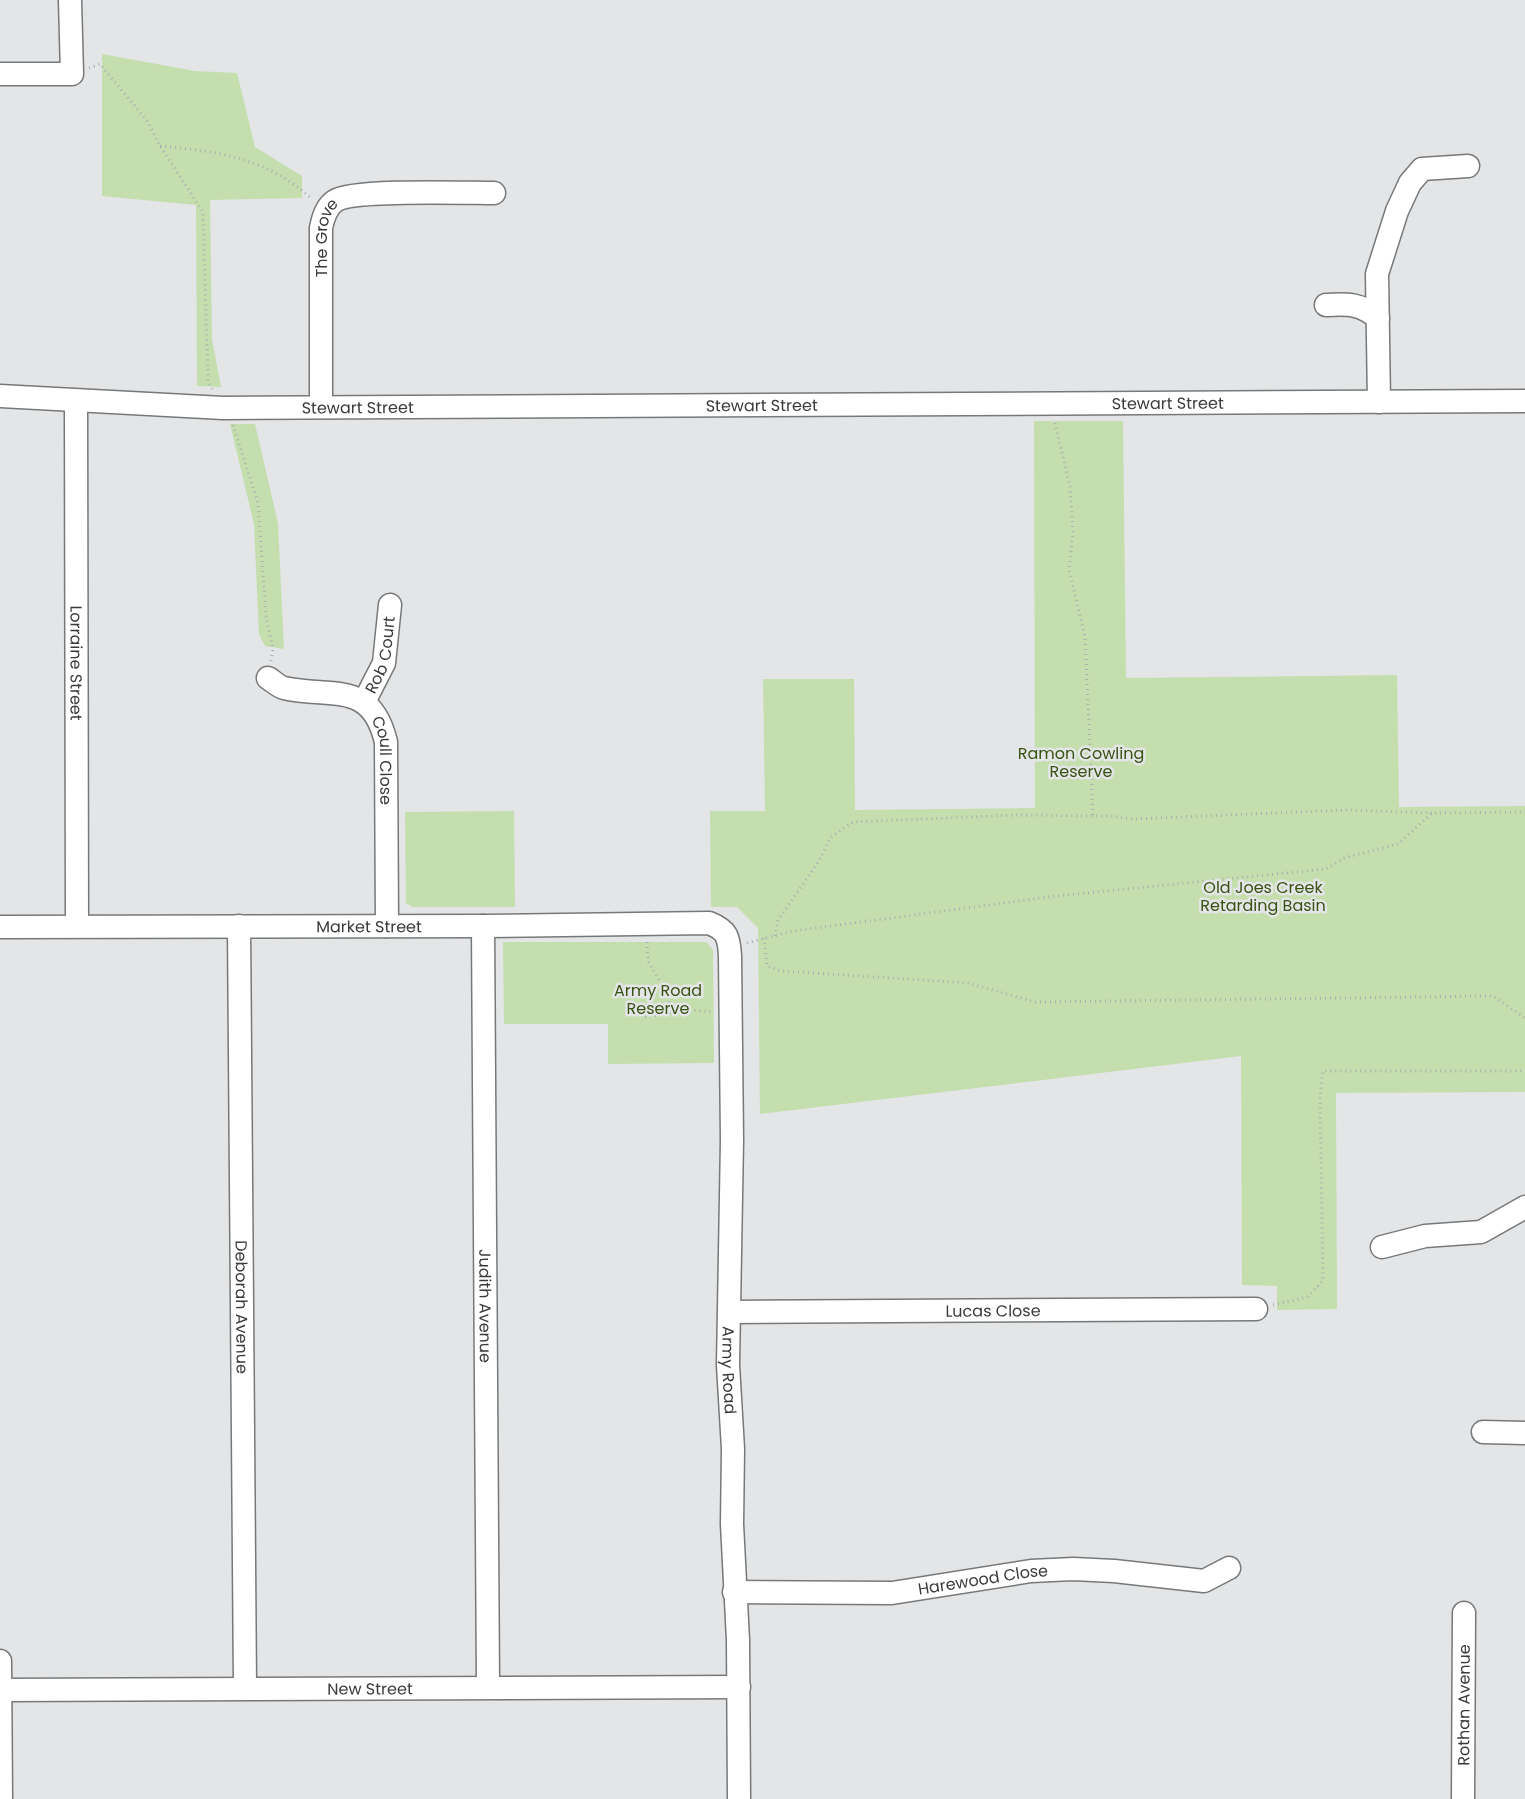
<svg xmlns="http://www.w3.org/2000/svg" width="1525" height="1799" font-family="Poppins,sans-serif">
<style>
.green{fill:#c4deae}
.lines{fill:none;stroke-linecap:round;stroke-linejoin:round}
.minor-casing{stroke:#777879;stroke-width:25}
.path{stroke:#aeafb0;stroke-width:3;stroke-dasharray:1 4;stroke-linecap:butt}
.minor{stroke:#fff;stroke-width:22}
.labels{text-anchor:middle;stroke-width:5;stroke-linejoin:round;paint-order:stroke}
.street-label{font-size:16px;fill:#3a3a3b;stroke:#e4e5e6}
.park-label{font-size:16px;fill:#375312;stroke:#e4e5e6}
</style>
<rect width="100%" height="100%" fill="#e4e5e6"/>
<!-- green -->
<g class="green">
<polygon points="102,54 195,71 237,73 255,147 302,176 302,198 210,200 212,339 221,387 197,386 196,205 102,196"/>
<polygon points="1034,421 1123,421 1126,678 1397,675 1399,807 1525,806 1525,1092 1336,1093 1337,1309 1277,1310 1277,1286 1242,1285 1241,1056 760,1114 758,928 737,907 711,907 710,811 765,811 763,679 854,679 855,810 1035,808"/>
<polygon points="230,424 255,424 278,523 284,649 265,646 259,634 254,524"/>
<polygon points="514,811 515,907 413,907 406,903 405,812"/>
<polygon points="503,942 706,942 713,950 714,1063 608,1064 608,1024 504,1024"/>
</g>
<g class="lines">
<!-- minor casing -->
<g class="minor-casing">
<g id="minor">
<polyline points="0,74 72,74 70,0"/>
<path d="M 1326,305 C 1348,304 1360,303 1378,318"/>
<path id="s1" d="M 0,396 L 223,408 L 1525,401"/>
<path id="s2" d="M 76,401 L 77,926"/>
<polyline points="1379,402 1377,274 1397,211 1410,183 1422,169 1468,166"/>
<path id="s3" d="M 321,407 L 321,228 C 323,218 326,207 335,201 C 352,189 466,193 494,193"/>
<path id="s4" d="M 268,678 C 273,681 279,687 284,688 C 331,699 371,679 386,742 L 387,926"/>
<path id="s5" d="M 364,702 L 384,663 L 390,605"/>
<path id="s6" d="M 239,926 L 245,1688"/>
<path id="s7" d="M 483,926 L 488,1686"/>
<path id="s8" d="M 0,927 L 483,926 L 709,923 C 727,930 729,937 730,956 L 732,1140 L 728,1365 L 733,1449 L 732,1524 L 738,1640 L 739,1799"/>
<polyline points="1382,1247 1425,1236 1481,1232 1525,1207"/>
<path id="s9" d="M 731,1312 L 1256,1309"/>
<polyline points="1483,1432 1525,1433"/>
<path id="s10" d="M 734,1592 L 892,1593 L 1031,1571 L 1073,1569 L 1114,1571 L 1204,1581 L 1229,1568"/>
<polyline points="0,1661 1,1799"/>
<path id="s11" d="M 0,1690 L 739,1687"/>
<path id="s12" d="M 1463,1799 L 1464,1613"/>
</g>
</g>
<!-- path -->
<g class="path">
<polyline points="89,68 100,64 148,122 160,146 203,212 208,382 213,390"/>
<path d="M 160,146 C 220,152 265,157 312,199"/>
<polyline points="1055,423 1070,487 1073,532 1069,570 1085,636 1093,816"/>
<polyline points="233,425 258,503 266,615 273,649 271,661"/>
<polyline points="775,936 778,920 819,861 831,837 853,822 1016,815 1110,816 1134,819 1345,810 1432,813"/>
<polyline points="764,938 767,966 782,971 968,983 1035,1002 1493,996 1525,1018"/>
<polyline points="647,942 648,961 667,993 672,1012"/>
<polyline points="747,943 793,931 1056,896 1326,869 1344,858 1398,844 1432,813 1525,812"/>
<polyline points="645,1017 691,1010 713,1012"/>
<polyline points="1273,1305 1307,1297 1323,1281 1320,1098 1323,1071 1525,1071"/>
</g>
<!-- minor -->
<use href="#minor" class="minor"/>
</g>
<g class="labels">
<!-- street labels -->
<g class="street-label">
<text dy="6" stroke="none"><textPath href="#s3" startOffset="170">The Grove</textPath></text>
<text dy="6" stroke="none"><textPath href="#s1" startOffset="1168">Stewart Street</textPath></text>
<text dy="6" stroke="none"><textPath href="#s1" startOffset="762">Stewart Street</textPath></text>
<text dy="6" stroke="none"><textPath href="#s1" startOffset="358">Stewart Street</textPath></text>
<text dy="6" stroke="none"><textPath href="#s5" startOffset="51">Rob Court</textPath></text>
<text dy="6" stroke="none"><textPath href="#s2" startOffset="262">Lorraine Street</textPath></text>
<text dy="6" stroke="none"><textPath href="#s4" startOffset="165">Coull Close</textPath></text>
<text dy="6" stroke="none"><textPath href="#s8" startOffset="369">Market Street</textPath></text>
<text dy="6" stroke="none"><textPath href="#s7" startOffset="380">Judith Avenue</textPath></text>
<text dy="6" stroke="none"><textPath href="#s6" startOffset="381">Deborah Avenue</textPath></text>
<text dy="6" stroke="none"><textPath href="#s9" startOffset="262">Lucas Close</textPath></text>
<text dy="6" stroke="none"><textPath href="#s8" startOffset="1166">Army Road</textPath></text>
<text dy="6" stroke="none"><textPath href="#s10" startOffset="250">Harewood Close</textPath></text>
<text dy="6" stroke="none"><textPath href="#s11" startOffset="370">New Street</textPath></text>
<text dy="6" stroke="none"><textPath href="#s12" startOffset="94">Rothan Avenue</textPath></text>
</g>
<!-- park labels -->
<g class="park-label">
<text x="1081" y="759">Ramon Cowling<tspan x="1081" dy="18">Reserve</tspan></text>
<text x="1263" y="893">Old Joes Creek<tspan x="1263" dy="18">Retarding Basin</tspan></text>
<text x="658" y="996">Army Road<tspan x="658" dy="18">Reserve</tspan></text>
</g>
</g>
</svg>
